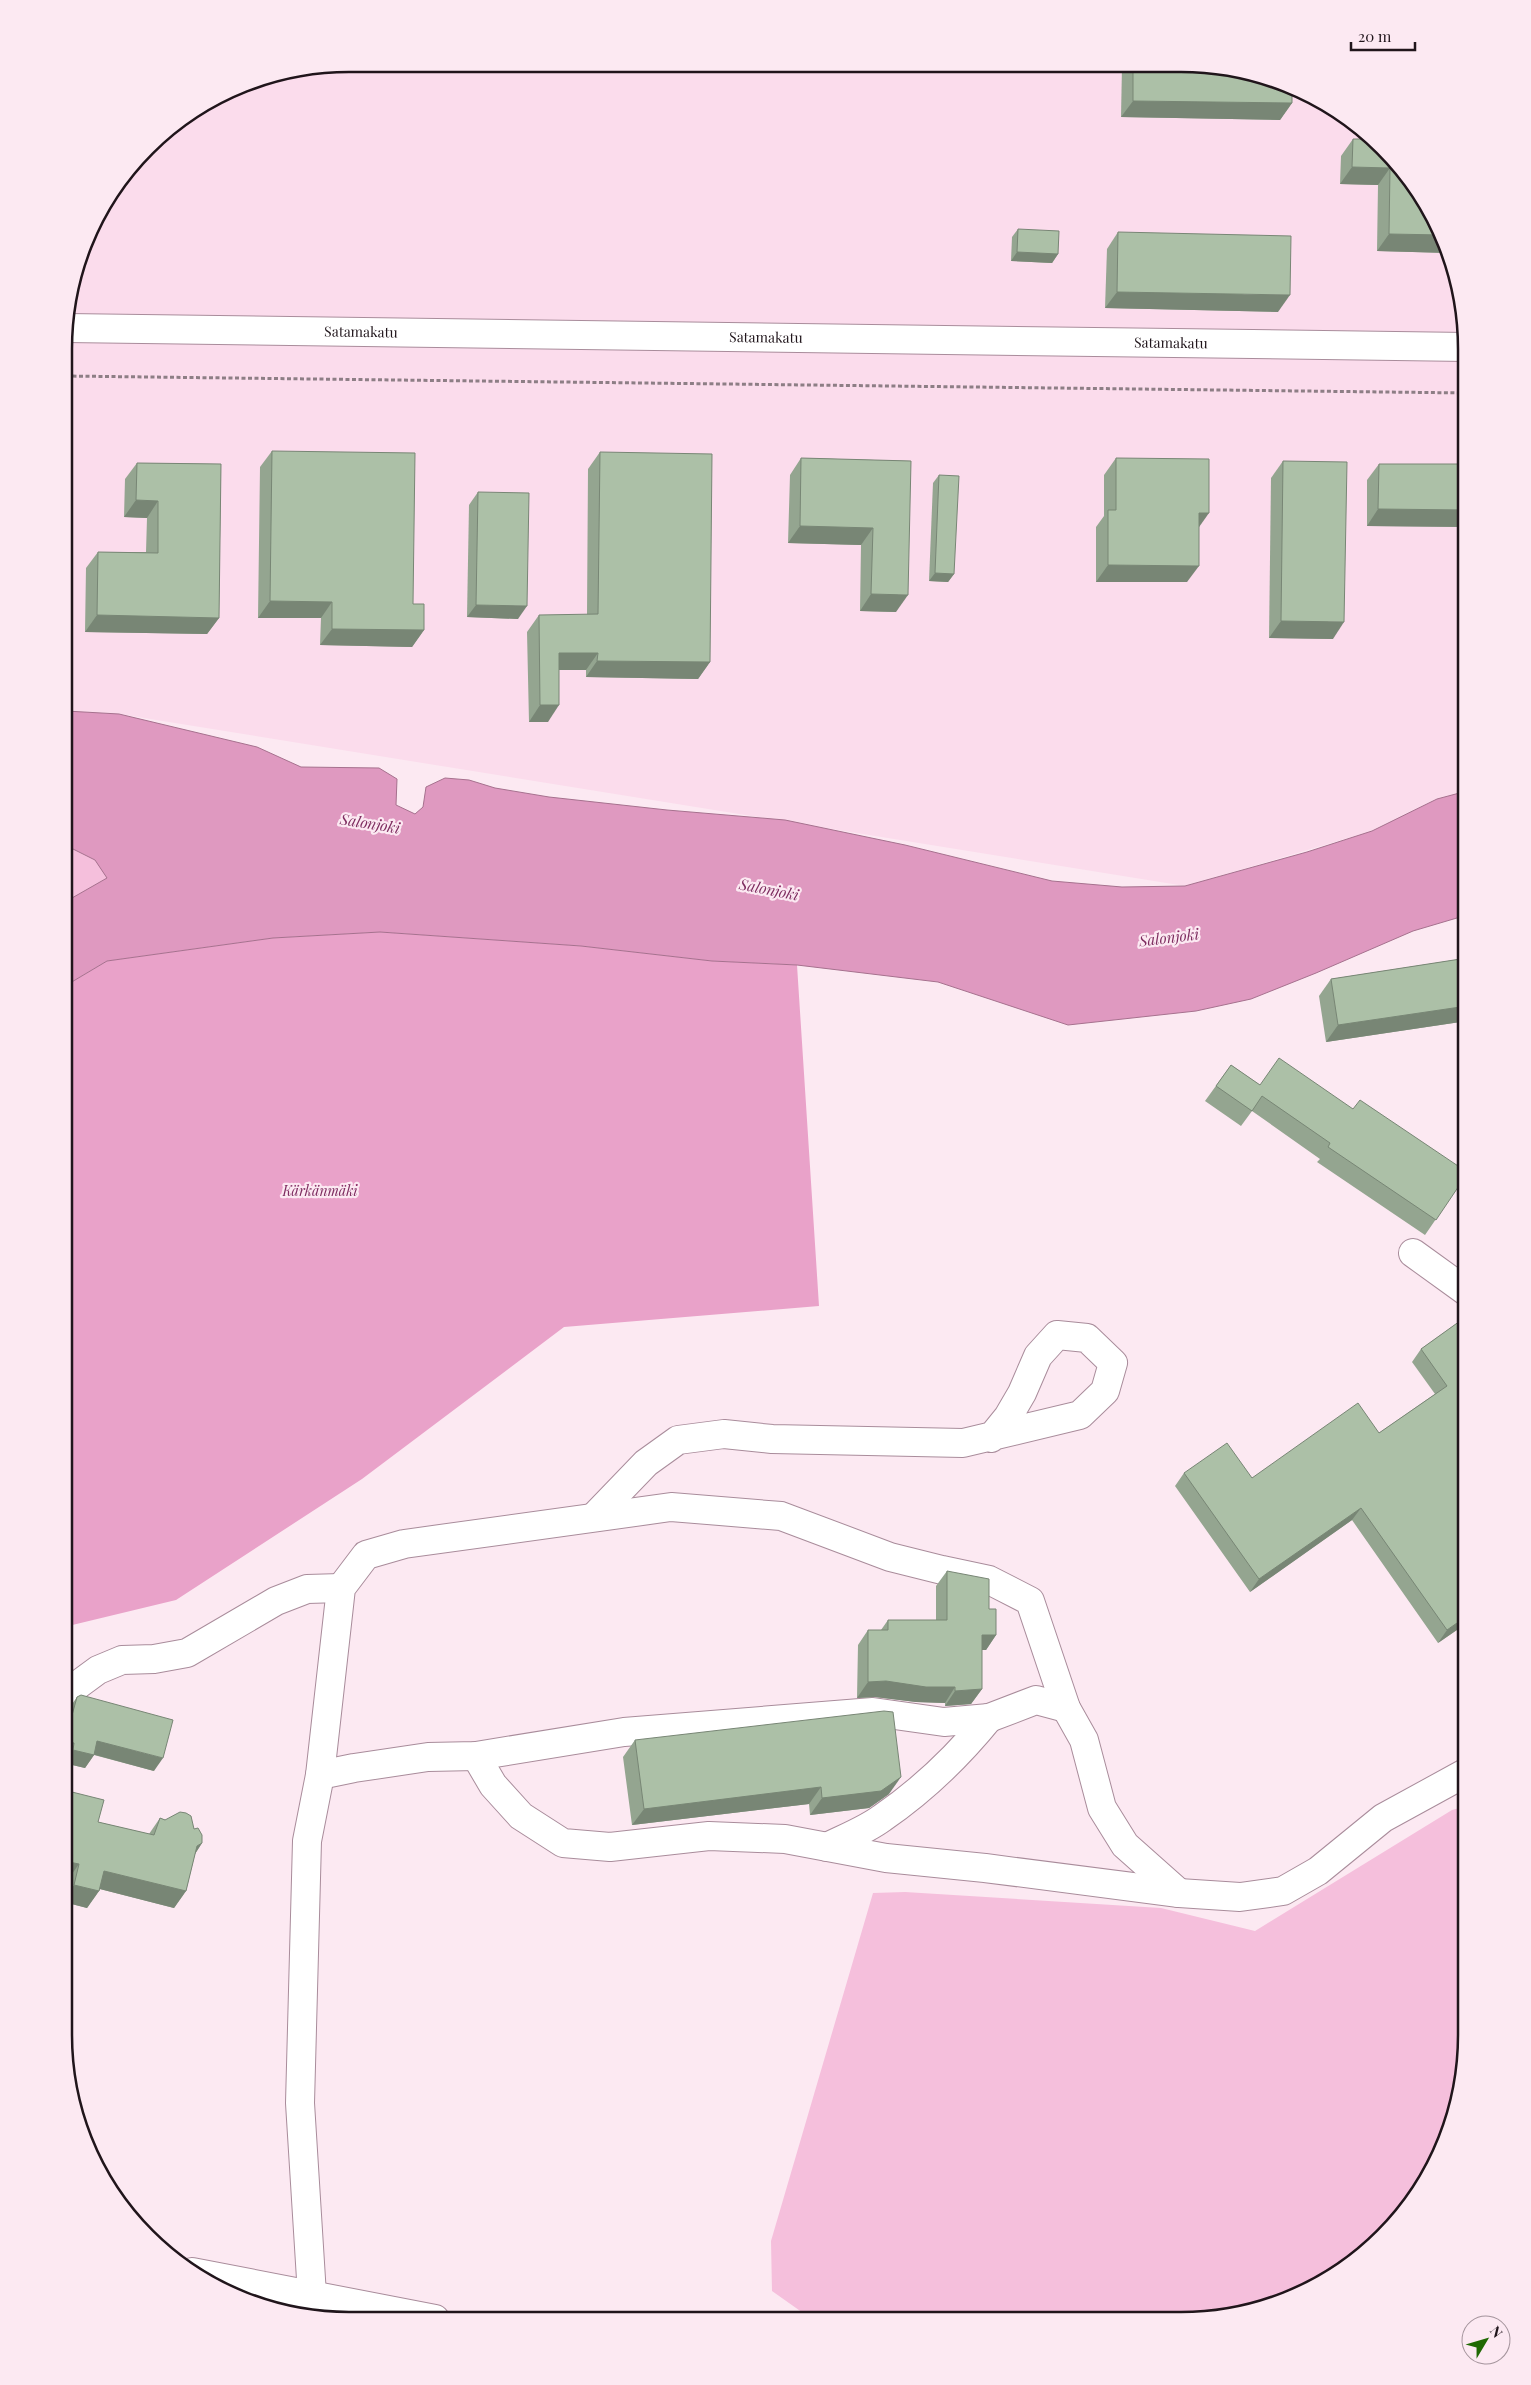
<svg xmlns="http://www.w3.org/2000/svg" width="1531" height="2385" font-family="'Playfair Display',serif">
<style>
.built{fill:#fbdcec}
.green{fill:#f5bfdc}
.forest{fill:#e9a2c9}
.water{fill:#df99c0;stroke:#a6718e}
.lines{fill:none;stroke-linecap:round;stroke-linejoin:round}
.minor-casing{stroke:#a98c9b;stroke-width:30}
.path{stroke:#8d7e85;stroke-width:3;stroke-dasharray:4 2.5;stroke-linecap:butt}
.minor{stroke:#fff;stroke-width:28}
.wall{fill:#94a590}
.shaded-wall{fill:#788675}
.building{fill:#acc0a7;stroke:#788675}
.labels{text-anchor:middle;stroke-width:4.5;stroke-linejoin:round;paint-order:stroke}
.street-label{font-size:14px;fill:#20151b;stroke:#fce9f2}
.park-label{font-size:14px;font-style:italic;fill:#7e2c60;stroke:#fce9f2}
.water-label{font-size:15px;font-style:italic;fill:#7e2d60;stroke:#fce9f2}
.rim{fill:none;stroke:#20151b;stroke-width:2.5}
</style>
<rect width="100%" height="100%" fill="#fce9f2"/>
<!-- built -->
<polygon class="built" points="350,64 1219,66 1290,85 1355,123 1408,175 1445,240 1467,350 1467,791 1437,799 1372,831 1185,886 119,714 69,711 66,661 66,313 93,223 161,135 241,85"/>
<!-- green -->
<g class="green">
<polygon points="65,845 95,860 108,878 65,902"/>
<polygon points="1467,1806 1467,2054 1452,2127 1419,2194 1370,2250 1291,2299 1182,2321 813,2320 772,2291 771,2241 873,1893 905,1892 1161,1908 1255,1931 1452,1810"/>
</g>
<!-- forest -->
<polygon class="forest" points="380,932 581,946 712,961 797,965 819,1306 564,1327 362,1479 176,1600 64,1627 65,986 107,961 273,938"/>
<!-- water -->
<polygon class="water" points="66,711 119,714 257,747 301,767 379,768 397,779 396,805 415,814 423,807 426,787 445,778 469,780 495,788 549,797 667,810 785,820 905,845 1052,881 1122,887 1185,886 1307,852 1372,831 1437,799 1467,791 1467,915 1413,931 1316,973 1251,999 1196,1011 1068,1025 938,982 797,965 712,961 581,946 380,932 273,938 107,961 65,986 65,902 107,878 95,860 65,845"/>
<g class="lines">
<!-- minor casing -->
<g class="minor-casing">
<g id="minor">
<path id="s1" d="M 66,328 L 1467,347"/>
<polyline points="1413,1253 1467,1292"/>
<polyline points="594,1517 646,1463 678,1440 724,1434 772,1439 963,1443 1080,1415 1105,1391 1113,1363 1087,1338 1057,1335 1038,1356 1022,1393 1008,1417 991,1438"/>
<polyline points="64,1695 98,1670 122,1660 154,1659 187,1653 276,1601 307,1589 341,1588"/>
<polyline points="476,1756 493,1785 521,1816 563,1843 610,1847 709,1836 785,1839 886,1858 985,1868 1179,1893 1240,1897 1283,1891 1318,1871 1383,1818 1467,1772"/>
<polyline points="320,1775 354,1768 428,1757 476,1756 624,1732 873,1712 944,1722 989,1718 1036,1700 1066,1708"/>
<path d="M 827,1847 C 845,1838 866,1830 882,1818 C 923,1790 958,1756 989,1718"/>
<polyline points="192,2272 435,2319"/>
<polyline points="312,2295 300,2103 307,1841 320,1775 341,1588 366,1555 404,1544 671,1507 781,1516 890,1557 942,1570 989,1580 1030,1601 1066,1708 1084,1740 1102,1808 1125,1845 1179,1893"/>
</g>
</g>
<!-- path -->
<polyline class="path" points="66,376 1467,393"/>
<!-- minor -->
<use href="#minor" class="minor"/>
</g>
<!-- wall -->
<g class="wall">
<polygon points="1122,66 1219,66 1292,103 1280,120 1121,117"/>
<polygon points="1353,139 1372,139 1445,240 1448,253 1377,251 1378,185 1340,184 1341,156"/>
<polygon points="1018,229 1058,254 1052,263 1011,261 1012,237"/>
<polygon points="1118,232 1278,312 1105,308 1107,249"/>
<polygon points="272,451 424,630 412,647 320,645 321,618 258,618 260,467"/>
<polygon points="600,452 710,662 698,679 586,677 586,670 559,670 548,722 529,722 527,632 539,615 587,615 588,469"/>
<polygon points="801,458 911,461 896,612 860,611 861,545 788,543 790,475"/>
<polygon points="1116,458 1199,526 1187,582 1096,582 1096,527 1104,516 1104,475"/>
<polygon points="1283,461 1333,639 1269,638 1271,478"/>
<polygon points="137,463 221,464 219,618 207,634 85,632 86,568 98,552 146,552 147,518 124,517 125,479"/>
<polygon points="1379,464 1467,464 1467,527 1367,526 1367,480"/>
<polygon points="939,475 954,574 948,582 929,581 933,483"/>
<polygon points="478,492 518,619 467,617 469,505"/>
<polygon points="1467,958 1467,1021 1326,1042 1319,996 1331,979"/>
<polygon points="1231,1065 1260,1085 1353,1109 1467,1174 1425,1235 1317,1162 1320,1159 1252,1111 1241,1126 1205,1101"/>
<polygon points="1467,1316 1467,1623 1438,1643 1352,1520 1250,1592 1175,1486 1184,1473 1252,1478 1379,1433 1435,1394 1412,1362 1421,1349"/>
<polygon points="947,1571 989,1609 996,1635 986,1650 982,1650 982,1689 971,1704 945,1706 945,1703 916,1702 875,1697 857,1698 858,1645 868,1630 881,1630 888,1620 936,1620 936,1586"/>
<polygon points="77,1697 154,1771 94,1755 85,1768 64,1763 65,1756 64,1756 64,1723 68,1710"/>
<polygon points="635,1740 889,1794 869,1808 810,1815 809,1804 632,1825 623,1757"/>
<polygon points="64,1790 98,1822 149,1834 160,1818 194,1829 202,1843 195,1854 186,1891 174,1908 100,1889 99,1891 87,1908 64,1902 64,1893 67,1881 64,1880"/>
</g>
<!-- shaded-wall -->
<g class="shaded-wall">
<polygon points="1133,101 1292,103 1280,120 1121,117"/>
<polygon points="1352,167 1390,168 1378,185 1340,184"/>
<polygon points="1389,234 1443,235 1445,240 1448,253 1377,251"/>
<polygon points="1017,252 1058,254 1052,263 1011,261"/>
<polygon points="1117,292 1290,295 1278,312 1105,308"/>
<polygon points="136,500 158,501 147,518 124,517"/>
<polygon points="1378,509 1467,510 1467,527 1367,526"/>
<polygon points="1199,513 1209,513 1197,530"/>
<polygon points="800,526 873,528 861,545 788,543"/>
<polygon points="1108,565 1199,566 1187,582 1096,582"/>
<polygon points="935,573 954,574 948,582 929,581"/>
<polygon points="871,594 908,595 896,612 860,611"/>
<polygon points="270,601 332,602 321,618 258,618"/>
<polygon points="476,605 527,606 518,619 467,617"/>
<polygon points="97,615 219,618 207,634 85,632"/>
<polygon points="1281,621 1344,622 1333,639 1269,638"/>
<polygon points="332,629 424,630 412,647 320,645"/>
<polygon points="559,653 598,653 586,670 547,670"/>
<polygon points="597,661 710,662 698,679 586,677"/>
<polygon points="540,705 559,705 548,722 529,722"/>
<polygon points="1467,1006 1467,1021 1326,1042 1338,1025"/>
<polygon points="1361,1508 1352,1520 1250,1592 1259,1579"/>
<polygon points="1467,1616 1467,1623 1438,1643 1447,1630"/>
<polygon points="982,1635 996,1635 986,1650 972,1650"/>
<polygon points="886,1681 955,1687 945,1703 916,1702 875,1697 857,1698 868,1682"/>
<polygon points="982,1689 971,1704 945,1706 955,1691"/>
<polygon points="65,1741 74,1743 65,1756 64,1756 64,1743"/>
<polygon points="97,1741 163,1758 154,1771 88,1753"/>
<polygon points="73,1750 94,1755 85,1768 64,1763"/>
<polygon points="901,1777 889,1794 869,1808 810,1815 822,1798"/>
<polygon points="821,1787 809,1804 632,1825 644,1809"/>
<polygon points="202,1843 191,1860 197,1846"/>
<polygon points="64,1861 79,1864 67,1881 64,1880"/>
<polygon points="104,1871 186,1891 174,1908 92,1887"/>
<polygon points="74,1885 99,1891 87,1908 64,1902 64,1899"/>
</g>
<!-- building -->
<g class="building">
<polygon points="1133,66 1219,66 1290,85 1292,87 1292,103 1133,101"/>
<polygon points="1353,139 1372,139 1408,175 1443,235 1389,234 1390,168 1352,167"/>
<polygon points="1018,229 1059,231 1058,254 1017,252"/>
<polygon points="1118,232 1291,236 1290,295 1117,292"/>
<polygon points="272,451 415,453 413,604 424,604 424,630 332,629 332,602 270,601"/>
<polygon points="600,452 712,454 710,662 597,661 598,653 559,653 559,705 540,705 539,615 598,614"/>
<polygon points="801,458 911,461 908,595 871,594 873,528 800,526"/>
<polygon points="1116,458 1209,459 1209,513 1199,513 1199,566 1108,565 1108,510 1116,510"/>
<polygon points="1283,461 1347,462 1344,622 1281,621"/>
<polygon points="137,463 221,464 219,618 97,615 98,552 158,553 158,501 136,500"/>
<polygon points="1379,464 1467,464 1467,510 1378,509"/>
<polygon points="939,475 959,476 954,574 935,573"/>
<polygon points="478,492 529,493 527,606 476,605"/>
<polygon points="1467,958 1467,1006 1338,1025 1331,979"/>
<polygon points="1279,1058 1353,1109 1360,1100 1467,1172 1467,1174 1436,1220 1328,1147 1330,1143 1262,1096 1252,1111 1216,1086 1231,1065 1260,1085"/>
<polygon points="1467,1316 1467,1616 1447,1630 1361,1508 1259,1579 1184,1473 1227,1443 1252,1478 1358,1403 1379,1433 1447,1386 1421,1349"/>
<polygon points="947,1571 989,1579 989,1609 996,1609 996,1635 982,1635 982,1689 955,1691 955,1687 926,1687 886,1681 868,1682 868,1630 888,1630 888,1620 947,1620"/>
<polygon points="81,1695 173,1720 163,1758 97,1741 94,1755 73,1750 74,1743 65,1741 77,1697"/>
<polygon points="884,1711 893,1712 901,1777 881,1791 822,1798 821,1787 644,1809 635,1740"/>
<polygon points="64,1790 104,1800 98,1822 154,1835 160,1818 165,1820 180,1812 186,1813 191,1816 194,1829 198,1828 202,1835 202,1843 197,1846 186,1891 104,1871 99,1891 74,1885 79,1864 64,1861"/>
</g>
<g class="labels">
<!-- street labels -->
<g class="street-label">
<text dy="5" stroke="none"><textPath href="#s1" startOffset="295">Satamakatu</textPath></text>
<text dy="5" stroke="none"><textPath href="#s1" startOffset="700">Satamakatu</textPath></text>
<text dy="5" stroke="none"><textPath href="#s1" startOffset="1105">Satamakatu</textPath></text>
</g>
<!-- park labels -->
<g class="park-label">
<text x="320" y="1196">Kärkänmäki</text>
</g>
<!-- water labels -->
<g class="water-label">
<text transform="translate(370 824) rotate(9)" y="5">Salonjoki</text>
<text transform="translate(769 890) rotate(11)" y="5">Salonjoki</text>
<text transform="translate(1169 938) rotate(-7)" y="5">Salonjoki</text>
</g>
</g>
<!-- crop -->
<path d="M0 0H1531V2385H0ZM349 72H1181A277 277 0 0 1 1458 349V2035A277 277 0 0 1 1181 2312H349A277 277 0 0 1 72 2035V349A277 277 0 0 1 349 72Z" fill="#fce9f2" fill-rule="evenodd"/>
<path class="rim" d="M349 72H1181A277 277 0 0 1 1458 349V2035A277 277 0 0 1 1181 2312H349A277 277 0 0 1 72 2035V349A277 277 0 0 1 349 72Z"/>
<!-- north arrow -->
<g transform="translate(1486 2340) rotate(52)"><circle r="24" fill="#fce9f2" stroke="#a4949c"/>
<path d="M0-4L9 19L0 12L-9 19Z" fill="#206903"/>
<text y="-8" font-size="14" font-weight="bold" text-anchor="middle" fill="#20151b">N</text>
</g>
<!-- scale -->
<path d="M1351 42v8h64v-8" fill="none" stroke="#20151b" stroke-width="2.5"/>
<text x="1358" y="42" font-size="15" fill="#20151b" stroke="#fce9f2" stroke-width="4" paint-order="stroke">20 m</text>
</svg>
